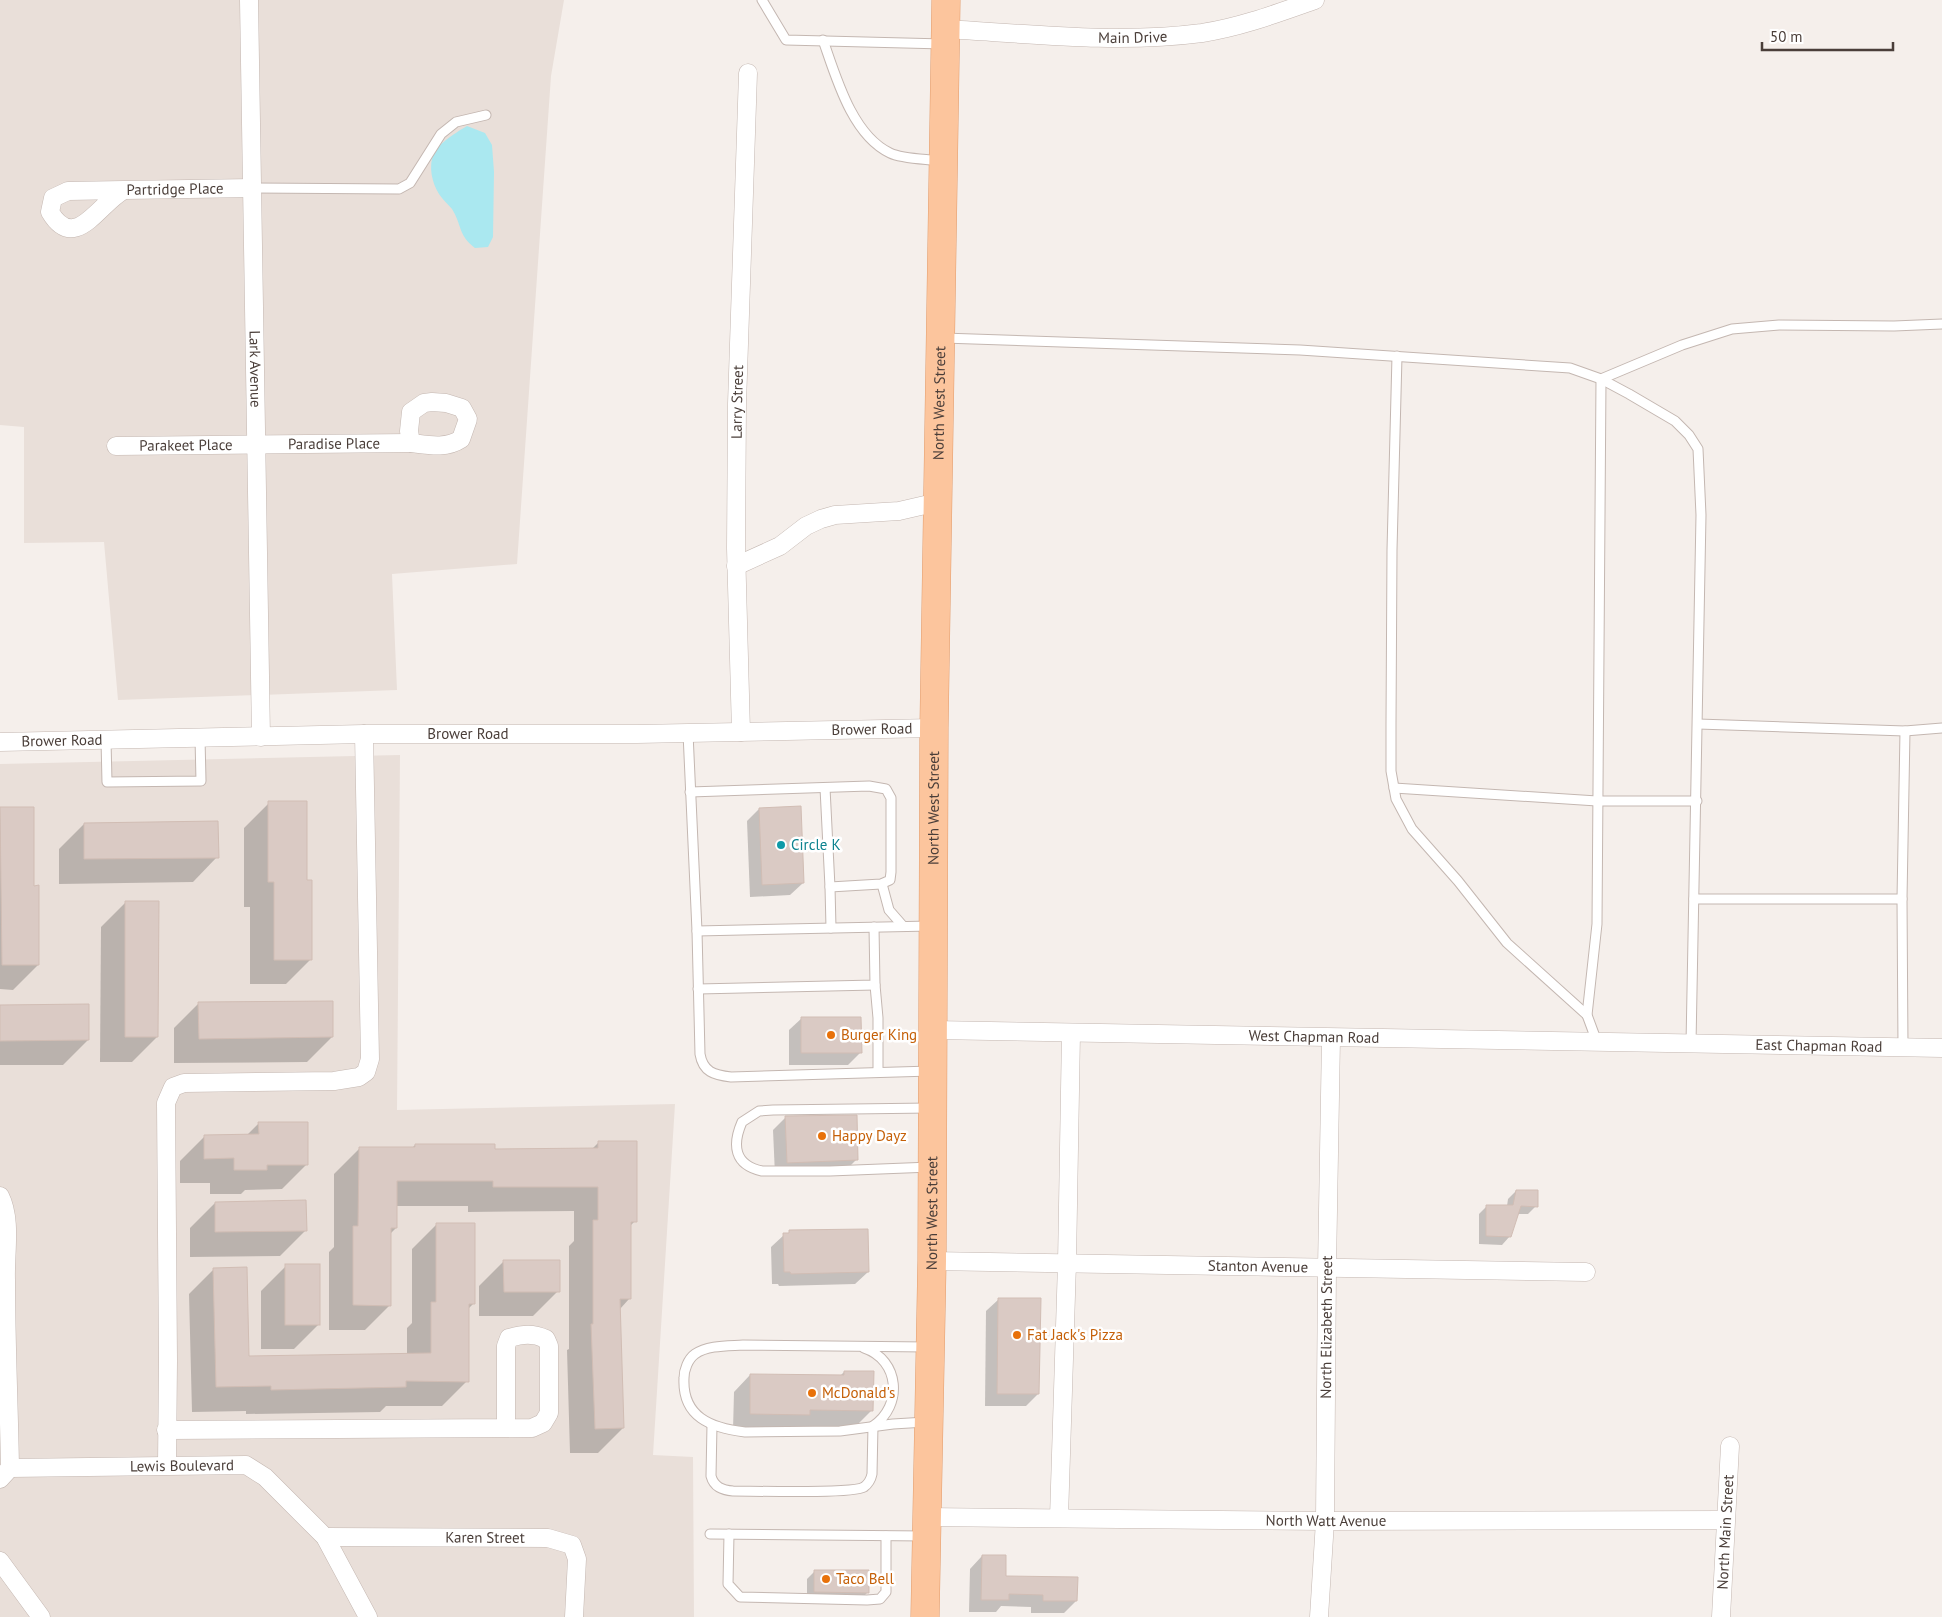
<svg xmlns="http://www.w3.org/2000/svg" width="1942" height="1617" font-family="'PT Sans',sans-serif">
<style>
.residential{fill:#e9dfd9}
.water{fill:#aae8f0}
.shadow{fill:#0003}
.building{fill:#dacac4;stroke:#d1bdb4}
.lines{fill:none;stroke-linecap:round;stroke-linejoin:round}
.service-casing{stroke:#c4b7b1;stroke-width:11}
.minor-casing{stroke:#c4b7b1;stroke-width:19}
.primary-casing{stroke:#e29c6c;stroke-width:29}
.service{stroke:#fff;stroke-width:9}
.minor{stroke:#fff;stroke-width:18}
.primary{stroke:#fcc59d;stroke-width:28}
.culture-dot{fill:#0f9aa8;stroke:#fff;stroke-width:2}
.food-dot{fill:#e8710a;stroke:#fff;stroke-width:2}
.labels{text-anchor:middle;stroke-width:5;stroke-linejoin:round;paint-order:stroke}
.street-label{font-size:15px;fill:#4a3e39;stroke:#fff}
.culture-label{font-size:15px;fill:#0d838f;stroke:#fff;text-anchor:start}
.food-label{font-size:15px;fill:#c56008;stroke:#fff;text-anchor:start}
</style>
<rect width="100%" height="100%" fill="#f5efeb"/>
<!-- residential -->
<g class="residential">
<polygon points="0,0 564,0 551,76 517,564 392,574 397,690 118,700 104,542 24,543 24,427 0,425"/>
<polygon points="400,755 397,1110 675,1104 653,1455 693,1457 694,1617 0,1617 0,764"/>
</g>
<!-- water -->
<path class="water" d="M 467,126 L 485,133 L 492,145 L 494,172 L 493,237 L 488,247 L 475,248 C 458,235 462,225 452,209 C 448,204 443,200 439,194 C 432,183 428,166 434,153 C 439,143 457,132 467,126 Z"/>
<!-- shadow -->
<g class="shadow">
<polygon points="269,803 305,881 311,959 286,984 250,984 250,907 244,907 244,828"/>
<polygon points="0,808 33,808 33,887 38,965 13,990 0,989"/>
<polygon points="759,809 803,883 790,895 750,897 747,821"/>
<polygon points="84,824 217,857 193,882 59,884 59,849"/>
<polygon points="126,902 157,1037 132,1062 100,1062 101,927"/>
<polygon points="199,1003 332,1037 307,1062 174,1063 174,1028"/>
<polygon points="0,1006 88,1040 63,1065 0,1065"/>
<polygon points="802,1018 861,1052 848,1065 789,1065 789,1030"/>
<polygon points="786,1117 857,1159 844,1172 775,1175 773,1130"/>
<polygon points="259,1123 307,1164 282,1189 245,1190 241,1194 210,1194 210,1183 180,1183 180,1161 205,1136 246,1136"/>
<polygon points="599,1142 635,1221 629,1227 629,1299 620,1309 623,1428 598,1453 570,1453 567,1350 569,1349 569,1246 574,1241 574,1211 468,1212 468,1206 396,1206 396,1228 390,1234 390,1305 365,1330 329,1330 329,1252 334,1247 334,1174 359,1149 412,1148 415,1145 493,1150 591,1150"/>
<polygon points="1516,1191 1536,1206 1528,1214 1517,1214 1510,1236 1502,1245 1479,1244 1479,1214 1487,1206 1507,1206 1508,1199"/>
<polygon points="215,1203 305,1231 280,1256 190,1257 190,1228"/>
<polygon points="437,1224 473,1304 467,1310 467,1381 442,1406 386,1406 380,1412 246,1414 246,1411 192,1412 189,1294 214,1269 248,1357 407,1355 407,1328 412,1323 412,1249"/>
<polygon points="790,1232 868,1272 855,1284 779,1286 778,1284 772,1284 771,1247 784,1235 787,1235"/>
<polygon points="504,1261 558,1291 533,1316 479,1316 479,1286"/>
<polygon points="286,1266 319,1324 294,1349 261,1349 261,1291"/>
<polygon points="999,1299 1038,1394 1026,1406 985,1406 986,1311"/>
<polygon points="844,1372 872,1410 855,1427 797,1426 792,1431 733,1430 734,1392 750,1375 840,1376"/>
<polygon points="982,1556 1005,1577 1076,1601 1064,1613 1031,1613 1031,1607 1001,1606 996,1612 969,1612 970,1569"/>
<polygon points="815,1571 868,1592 860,1600 807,1600 807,1579"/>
</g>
<!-- building -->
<g class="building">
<polygon points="268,801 307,801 307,880 312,880 312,960 274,960 274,882 268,882"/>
<polygon points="801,806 804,883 762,885 759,808"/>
<polygon points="0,807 34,807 34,886 39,885 39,965 2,965"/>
<polygon points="218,821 219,858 84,859 84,823"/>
<polygon points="125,901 159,901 158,1037 125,1037"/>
<polygon points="333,1001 333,1037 199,1039 198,1002"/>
<polygon points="89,1004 89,1040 0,1041 0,1005"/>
<polygon points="801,1017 861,1017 862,1053 801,1053"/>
<polygon points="857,1115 858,1160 787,1163 785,1116"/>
<polygon points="258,1122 308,1122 308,1165 267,1165 267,1170 234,1170 234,1158 204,1159 204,1135 259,1134"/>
<polygon points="598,1141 637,1141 637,1222 631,1222 631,1299 620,1299 624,1428 595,1429 591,1324 593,1324 593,1220 598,1220 598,1187 493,1187 493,1181 397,1181 397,1228 391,1228 391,1306 353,1305 353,1226 358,1226 359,1147 415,1147 415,1144 495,1144 495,1149 598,1148"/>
<polygon points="1516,1190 1538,1190 1538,1207 1521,1206 1511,1237 1486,1236 1486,1205 1513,1205"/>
<polygon points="306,1200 307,1231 215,1232 215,1202"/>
<polygon points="436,1223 475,1223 475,1304 469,1304 469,1382 406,1381 406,1387 271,1390 271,1386 216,1387 213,1268 247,1267 249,1356 431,1353 431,1302 436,1302"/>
<polygon points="868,1229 869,1272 791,1274 790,1272 784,1272 783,1233 789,1233 789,1230"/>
<polygon points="503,1260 560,1260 560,1292 504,1292"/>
<rect x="285" y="1264" width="35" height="61"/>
<polygon points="998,1298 1041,1298 1039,1394 997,1394"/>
<polygon points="844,1371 874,1371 873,1411 810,1410 810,1415 750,1414 750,1374 844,1375"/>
<polygon points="982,1555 1006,1555 1006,1576 1078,1577 1077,1601 1043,1601 1043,1595 1009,1594 1009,1600 981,1600"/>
<polygon points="814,1570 869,1570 869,1593 814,1592"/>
</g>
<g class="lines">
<!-- service casing -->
<g class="service-casing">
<g id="service">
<polyline points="762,0 786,40 944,44"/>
<path d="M 823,40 C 836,77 852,135 890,153 C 902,159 926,159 940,161"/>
<polyline points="253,188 399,189 410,183 441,134 456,122 486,115"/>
<polyline points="943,338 1300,350 1570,368 1601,379 1629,394 1675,421 1689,435 1698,449 1701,515 1691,1044"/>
<polyline points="1397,356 1392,550 1391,723 1391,771 1396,799 1412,829 1458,881 1507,943 1587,1015"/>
<polyline points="1698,724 1905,731 1942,728"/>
<polyline points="688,733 697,931 931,926"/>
<polyline points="106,740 107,782 201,781 200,738"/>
<polyline points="825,788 830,887"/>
<polyline points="1394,788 1597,801 1697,801"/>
<polyline points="690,792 869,786 886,789 891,798 891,872 890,880 881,884 830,887 831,928"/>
<polyline points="882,884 889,910 903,926"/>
<polyline points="1694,899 1902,899"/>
<path d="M 697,931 L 700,1054 C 703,1072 714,1075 731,1077 L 931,1071"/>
<polyline points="875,985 878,1018 878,1072"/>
<polyline points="698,989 875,985 874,927"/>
<polyline points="1597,1042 1587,1015 1597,924 1601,379 1682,345 1732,329 1779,325 1894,326 1942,324"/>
<polyline points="1903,1047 1902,899 1905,731"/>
<path d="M 930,1108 L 773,1110 L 759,1111 L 742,1122 C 732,1145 734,1165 762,1171 L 830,1171 L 931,1167"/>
<path d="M 926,1422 L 893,1424 L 840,1431 L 745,1432 C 711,1428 682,1417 684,1378 C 684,1370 688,1359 695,1354 C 708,1345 728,1346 743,1345 L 927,1347"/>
<path d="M 712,1425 L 711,1476 C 714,1487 722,1490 733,1491 C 754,1491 852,1494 864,1487 C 868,1484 871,1479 872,1474 L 873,1426 C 903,1406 900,1360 864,1348"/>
<polyline points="710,1534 925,1536"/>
<polyline points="729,1534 728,1584 740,1597 867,1600 880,1599 886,1592 886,1536"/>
</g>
</g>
<!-- minor casing -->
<g class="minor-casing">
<g id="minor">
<path id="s1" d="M 249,0 L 261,737"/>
<path id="s2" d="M 947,29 C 1031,34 1118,44 1202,33 C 1241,27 1278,13 1315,0"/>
<path id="s3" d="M 124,190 L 68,191 L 53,198 L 50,212 C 75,254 99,203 124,190 L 253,188"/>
<path d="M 432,402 L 446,403 L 462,408 L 468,419 L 461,439 C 446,449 428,445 411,443 L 409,431 L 411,412 L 424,403 Z"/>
<path id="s4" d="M 116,446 L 411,443"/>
<polyline points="736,566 780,546 806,526 821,519 835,515 899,511 938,502"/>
<path id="s5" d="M 741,732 L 736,548 L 737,404 L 748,73"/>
<path id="s6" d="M 0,742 L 364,734 L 637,734 L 934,728"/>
<path id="s7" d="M 934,1030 L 1942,1048"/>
<path d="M 0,1196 C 12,1220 5,1253 6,1280 C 6,1343 9,1406 10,1468 L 0,1479"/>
<path id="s8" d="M 932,1261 L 1586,1272"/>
<path d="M 166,1430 L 532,1428 L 543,1423 L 549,1413 L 549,1346 L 546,1339 C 533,1333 523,1334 509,1338 L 506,1346 L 506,1427"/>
<polyline points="167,1465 168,1361 166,1103 173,1087 184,1083 334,1081 359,1077 366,1072 370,1059 364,734"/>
<path id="s9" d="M 10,1468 L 246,1465 L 265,1477 L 325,1537 L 368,1617"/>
<path id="s10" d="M 926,1517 L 1325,1521 L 1725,1520"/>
<polyline points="1059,1518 1067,1263 1071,1033"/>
<path id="s11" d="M 325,1537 L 548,1538 L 572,1545 L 577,1559 L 574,1617"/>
<polyline points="0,1561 41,1617"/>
<path id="s12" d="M 1319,1617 L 1325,1521 L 1327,1268 L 1331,1038"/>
<path id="s13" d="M 1721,1617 L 1730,1446"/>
</g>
</g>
<!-- primary casing -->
<g class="primary-casing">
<g id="primary">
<path id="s14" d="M 925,1617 L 932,1261 L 934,728 L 946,0"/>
</g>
</g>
<!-- service -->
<use href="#service" class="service"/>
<!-- minor -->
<use href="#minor" class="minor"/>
<!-- primary -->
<use href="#primary" class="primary"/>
</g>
<!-- markers -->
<circle class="culture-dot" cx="781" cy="845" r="5"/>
<g class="food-dot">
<circle cx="831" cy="1035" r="5"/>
<circle cx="822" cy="1136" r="5"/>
<circle cx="1017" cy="1335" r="5"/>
<circle cx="812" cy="1393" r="5"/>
<circle cx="826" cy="1579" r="5"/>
</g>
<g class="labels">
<!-- street labels -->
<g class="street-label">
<text dy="5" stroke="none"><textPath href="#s2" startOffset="186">Main Drive</textPath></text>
<text dy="5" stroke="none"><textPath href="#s3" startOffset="232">Partridge Place</textPath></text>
<text dy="5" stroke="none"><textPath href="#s1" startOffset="369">Lark Avenue</textPath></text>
<text dy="5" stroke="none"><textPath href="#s5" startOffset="330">Larry Street</textPath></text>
<text dy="5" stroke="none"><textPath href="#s14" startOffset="1214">North West Street</textPath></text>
<text dy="5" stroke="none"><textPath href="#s4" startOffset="218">Paradise Place</textPath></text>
<text dy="5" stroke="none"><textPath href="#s4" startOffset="70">Parakeet Place</textPath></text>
<text dy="5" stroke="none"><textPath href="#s6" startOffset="872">Brower Road</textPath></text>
<text dy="5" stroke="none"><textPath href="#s6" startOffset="468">Brower Road</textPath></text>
<text dy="5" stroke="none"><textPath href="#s6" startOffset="62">Brower Road</textPath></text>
<text dy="5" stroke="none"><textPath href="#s14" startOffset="809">North West Street</textPath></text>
<text dy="5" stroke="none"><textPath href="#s7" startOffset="380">West Chapman Road</textPath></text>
<text dy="5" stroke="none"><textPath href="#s7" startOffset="885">East Chapman Road</textPath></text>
<text dy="5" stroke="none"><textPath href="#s14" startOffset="404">North West Street</textPath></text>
<text dy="5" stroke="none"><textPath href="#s8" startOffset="326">Stanton Avenue</textPath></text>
<text dy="5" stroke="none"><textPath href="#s12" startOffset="290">North Elizabeth Street</textPath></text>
<text dy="5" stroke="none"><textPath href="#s9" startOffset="172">Lewis Boulevard</textPath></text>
<text dy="5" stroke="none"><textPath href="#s10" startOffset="400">North Watt Avenue</textPath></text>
<text dy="5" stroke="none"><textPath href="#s13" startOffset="85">North Main Street</textPath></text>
<text dy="5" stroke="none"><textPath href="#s11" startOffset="160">Karen Street</textPath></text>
</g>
<!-- culture labels -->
<g class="culture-label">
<text x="791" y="850">Circle K</text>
</g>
<!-- food labels -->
<g class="food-label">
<text x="841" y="1040">Burger King</text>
<text x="832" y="1141">Happy Dayz</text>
<text x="1027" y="1340">Fat Jack's Pizza</text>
<text x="822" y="1398">McDonald's</text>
<text x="836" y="1584">Taco Bell</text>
</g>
</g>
<!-- scale -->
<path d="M1762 42v8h131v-8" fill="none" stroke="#4a3e39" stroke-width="2.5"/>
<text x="1770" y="42" font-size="15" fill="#4a3e39" stroke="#ffffff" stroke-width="4" paint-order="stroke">50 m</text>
</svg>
